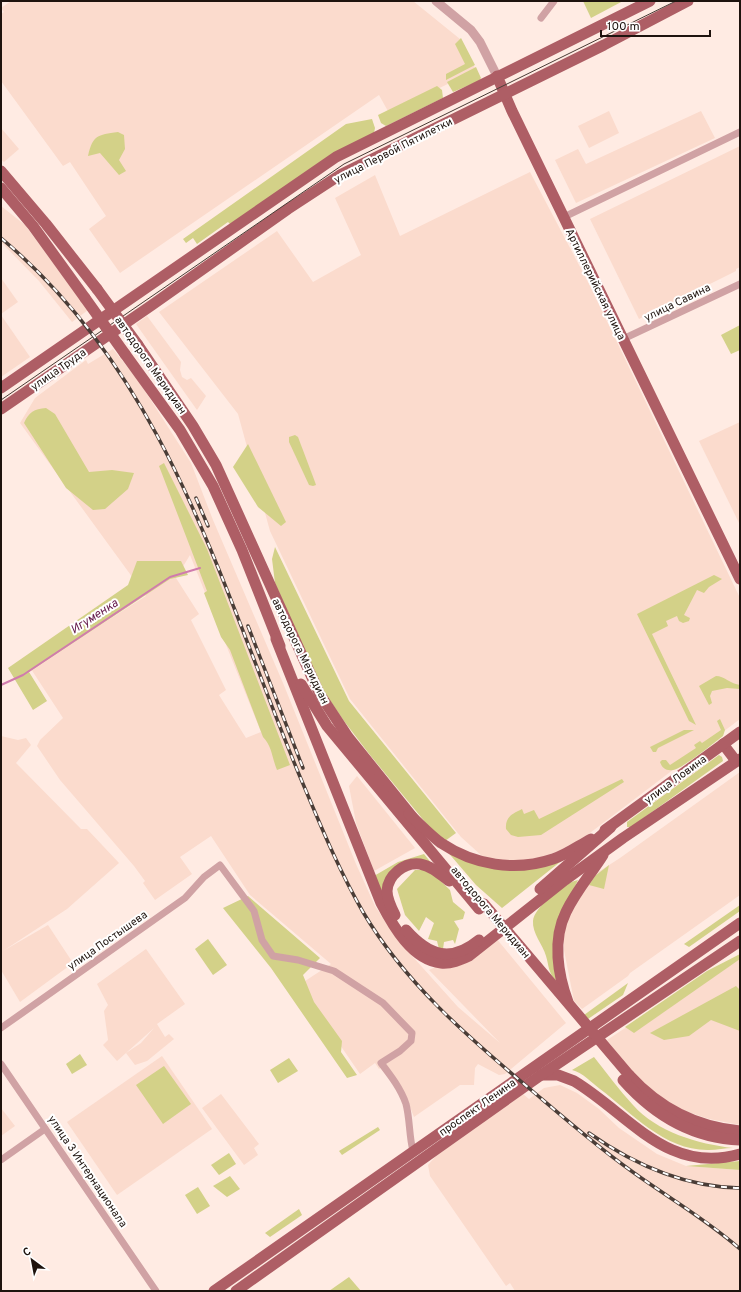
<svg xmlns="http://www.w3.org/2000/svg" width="741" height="1292" font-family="Overpass,sans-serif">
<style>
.built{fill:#fbdbcd;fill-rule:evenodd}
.green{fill:#d3d188}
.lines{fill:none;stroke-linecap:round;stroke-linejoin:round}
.stream{stroke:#d07bad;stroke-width:2}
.minor{stroke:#d0a2a4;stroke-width:7}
.tertiary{stroke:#d0a2a4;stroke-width:9}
.primary{stroke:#ae5e65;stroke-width:11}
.tram{stroke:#4a3d37;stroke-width:1}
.rail-casing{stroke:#4a3d37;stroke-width:3.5}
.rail{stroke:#fff;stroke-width:2;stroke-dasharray:6;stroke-linecap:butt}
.primary-bridge{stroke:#ae5e65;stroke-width:11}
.labels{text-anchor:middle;stroke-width:4;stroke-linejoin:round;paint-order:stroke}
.street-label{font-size:11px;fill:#1e130e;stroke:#fff}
.water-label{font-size:12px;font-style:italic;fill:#611548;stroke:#fff}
</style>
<rect width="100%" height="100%" fill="#ffebe3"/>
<!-- built -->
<g class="built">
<polygon points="11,1 413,1 460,39 476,70 389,113 379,95 120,273 89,229 106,216 70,162 63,166 1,81 1,14 4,12 1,8"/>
<polygon points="609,111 619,133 589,148 578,126"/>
<polygon points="701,111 715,138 576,203 555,160 578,149 586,164"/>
<polygon points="1,128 19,149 4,162 1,160"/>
<polygon points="740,146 740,267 736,269 736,271 720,279 639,319 590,219"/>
<polygon points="530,172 589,284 740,598 740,719 582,839 556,852 539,858 522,861 501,861 482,856 461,837 350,699 270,531 238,414 159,312 277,231 313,282 361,255 335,198 375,175 400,236"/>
<polygon points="1,206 25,225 88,310 72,322 39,281 1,242"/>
<polygon points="1,278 18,302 1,314"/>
<polygon points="1,315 30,357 1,377"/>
<polygon points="147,316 181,362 180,370 182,377 187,380 191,378 206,396 197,410 136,324"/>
<path d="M 113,349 L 138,380 L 191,463 L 213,520 L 283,683 L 356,864 L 375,906 L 396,938 L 458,1007 L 500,1043 L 429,970 L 496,938 L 566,1023 L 505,1074 L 499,1075 L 478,1064 L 475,1068 L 474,1085 L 460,1085 L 414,1117 L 404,1092 L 385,1064 L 379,1069 L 375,1063 L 360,1074 L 299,985 L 331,964 L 250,895 L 211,836 L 180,857 L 192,874 L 155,900 L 143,883 L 145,881 L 134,866 L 60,780 L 37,746 L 40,740 L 63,718 L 31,669 L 146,596 L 20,423 L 35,398 L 86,360 L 88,364 ZM 190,555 L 261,732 L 246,738 L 219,695 L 226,690 L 191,620 L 199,614 L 176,578 Z"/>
<polygon points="740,422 740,525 699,441"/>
<polygon points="1,736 18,740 26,738 31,745 16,763 81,829 87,829 119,863 67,909 3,951 48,925 73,963 20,1002 1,970"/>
<polygon points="740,772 740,895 630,973 628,976 582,1009 574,1001 564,950 564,935 565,926 589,878 620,858"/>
<polygon points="357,776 415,848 374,871 356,823 349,786"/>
<polygon points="146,949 185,1004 157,1024 165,1037 169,1034 174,1039 147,1061 135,1065 126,1053 141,1043 154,1028 117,1061 103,1045 108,1040 104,1011 108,1005 97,984"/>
<polygon points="740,955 740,1125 709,1119 685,1111 658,1096 637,1079 607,1040 707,974"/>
<polygon points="162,1056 212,1129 117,1195 67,1122"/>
<polygon points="560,1085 577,1093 599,1109 619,1128 657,1154 686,1166 740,1170 740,1291 515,1291 510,1283 506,1286 430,1176 428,1165 436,1156 523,1094 529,1099 544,1088"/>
<polygon points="221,1094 259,1144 254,1148 258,1155 244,1165 202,1108"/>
<polygon points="1,1108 15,1126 1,1136"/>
</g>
<!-- green -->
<g class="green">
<polygon points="583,1 623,1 591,18"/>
<polygon points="461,38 475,65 446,80 446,74 465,64 455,44"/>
<polygon points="476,67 481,78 479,81 453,92 447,82"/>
<polygon points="437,86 442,90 443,98 386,126 381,123 378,115"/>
<polygon points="372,119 375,128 374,133 230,224 228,222 197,244 193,238 186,243 183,239 346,124"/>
<path d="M 118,132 L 124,135 L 125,149 L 119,160 L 126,171 L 119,175 L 100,153 L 88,156 C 93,135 97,135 118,132 Z"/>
<polygon points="740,325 740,350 731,354 721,335"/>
<path d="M 46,408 L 55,414 L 89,472 L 112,470 L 134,473 L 128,489 L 105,509 L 93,510 L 66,488 L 24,423 C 29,412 34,409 46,408 Z"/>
<polygon points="295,435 298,437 315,482 316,485 313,486 309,485 289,442 289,437"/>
<polygon points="248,444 286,522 281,526 258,507 233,467"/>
<path d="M 164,463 L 207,549 L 290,765 L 277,770 C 272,758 272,746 263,737 L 230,650 L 221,637 L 204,593 L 207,591 L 159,466 Z"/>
<polygon points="275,547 349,701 456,833 445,841 430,828 370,755 344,721 321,687 275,583 272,559"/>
<polygon points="137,561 181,561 188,575 170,579 29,672 47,701 33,710 8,668 128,585"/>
<polygon points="714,575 722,579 709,587 704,593 697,590 684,615 690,618 689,621 683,623 679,621 677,616 666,621 668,626 652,634 696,725 689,721 637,614"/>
<path d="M 716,676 C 724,676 731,684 740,685 L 740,689 L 727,688 L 712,691 L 710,696 L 712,703 L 709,705 L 699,686 Z"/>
<path d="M 720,719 L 725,730 L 723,736 C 714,743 682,769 673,770 C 666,771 662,768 660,762 L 662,760 L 666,760 L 670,765 L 696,748 L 694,745 L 700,741 L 702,743 L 721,730 L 717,721 Z"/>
<polygon points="684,730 694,730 658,748 656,752 653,752 650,747"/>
<polygon points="719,755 722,757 723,761 631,827 627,827 627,822"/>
<path d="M 622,779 L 624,782 L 541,835 L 518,837 L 511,835 L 506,829 C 505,817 512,814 522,809 L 524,814 L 534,810 L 539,819 Z"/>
<polygon points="446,850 471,863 565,858 502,908 476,885"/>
<polygon points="424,854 432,864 406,861 384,901 374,876 398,862"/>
<polygon points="609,865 604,889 589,885 595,876"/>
<polygon points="415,870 429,870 450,890 453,902 465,912 463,919 454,921 459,929 455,944 453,940 444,942 443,949 439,949 437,941 428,939 434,923 426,917 419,931 405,915 397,889"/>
<path d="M 578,880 L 559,919 L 556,981 C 548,972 549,966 546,956 C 543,945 532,933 533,921 C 534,907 565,882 578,880 Z"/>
<polygon points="248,896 320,958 303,975 314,1002 342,1041 341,1052 357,1075 347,1078 271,968 223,908"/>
<polygon points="740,905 740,911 689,947 684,944"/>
<polygon points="208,939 227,965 213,975 195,949"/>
<polygon points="740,954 740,959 634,1033 625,1027 707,971"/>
<polygon points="628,983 623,995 588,1019 584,1015"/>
<polygon points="736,986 740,990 740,1031 711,1020 689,1036 664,1040 650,1033"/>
<polygon points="80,1054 87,1065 72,1074 66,1064"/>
<path d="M 594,1057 C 607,1073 619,1090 633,1105 C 657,1132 698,1144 733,1148 C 725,1148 717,1150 709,1150 C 665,1151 632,1113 600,1089 C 592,1083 582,1072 572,1070 Z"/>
<polygon points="289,1058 298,1071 278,1083 270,1070"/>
<polygon points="164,1066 191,1104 163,1124 136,1085"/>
<polygon points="378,1127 380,1130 342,1155 339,1151"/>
<polygon points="229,1153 236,1164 219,1175 211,1165"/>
<polygon points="740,1161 740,1170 686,1166"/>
<polygon points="230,1176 240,1189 227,1197 213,1186"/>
<polygon points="198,1187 210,1206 197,1214 185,1195"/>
<polygon points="299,1209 302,1215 270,1237 265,1233"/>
<polygon points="349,1277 361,1291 329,1291"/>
</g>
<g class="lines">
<!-- stream -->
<polyline class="stream" points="1,685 23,675 170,577 200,568"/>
<!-- minor -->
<g class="minor">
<polyline points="541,18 554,1"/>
<polyline points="564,217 740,132"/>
<polyline points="623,339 740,284"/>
<path d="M 1,1028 L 185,898 L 204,877 L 220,865 L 254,911 L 262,940 L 273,956 L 298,960 L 334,971 L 383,1003 L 412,1033 L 411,1041 L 400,1051 L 381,1063 C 391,1076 401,1089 406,1104 C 410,1119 409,1136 413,1151"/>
<polyline points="1,1064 156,1291"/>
<polyline points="1,1160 45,1129"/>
</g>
<!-- tertiary -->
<polyline class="tertiary" points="436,1 471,30 480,42 497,76"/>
<!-- primary -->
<g class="primary">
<polyline points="497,76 512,111 740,579"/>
<polyline points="1,171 46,224 97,289"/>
<polyline points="1,188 33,226 85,298"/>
<polyline points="138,345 193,426 216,465 319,693 348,737 414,819"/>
<polyline points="125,354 180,430 213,486 242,550 280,646"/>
<polyline points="1,388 336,157 650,1"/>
<polyline points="1,409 152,305 288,209 340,175 604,45 688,1"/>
<path d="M 276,639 L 381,903 C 393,926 412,960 441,963 C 451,964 460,960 469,956 L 565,880 L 623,838 L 740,759"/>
<polyline points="301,684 327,726 479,909"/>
<polyline points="723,744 736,761"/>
<path d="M 409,814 C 420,824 430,835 441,843 C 474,865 515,872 553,859 C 566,855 578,846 591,839"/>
<polyline points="605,830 740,732"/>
<polyline points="540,889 611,827"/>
<path d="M 395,915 C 391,907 387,899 387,891 C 388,875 404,862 420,864 C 431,866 440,874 449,881"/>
<path d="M 406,930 C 429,956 451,963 479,940"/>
<path d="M 568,1002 C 558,975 552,940 566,912 C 576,891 591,874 603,855"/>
<path d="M 541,1075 L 558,1075 L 574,1081 C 629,1114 667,1175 740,1154"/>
<path d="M 629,1075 C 659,1108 696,1127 740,1131"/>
<path d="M 623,1080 C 654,1115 693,1138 740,1140"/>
<polyline points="214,1291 740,923"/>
<polyline points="236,1291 541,1075 740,941"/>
</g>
<!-- tram -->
<polyline class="tram" points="1,400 344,164 676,1"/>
<!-- rail casing -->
<g class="rail-casing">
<g id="rail">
<path d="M 1,238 C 167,377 219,580 298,772 C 318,819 337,867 363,912 C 405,983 468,1037 530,1089 C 563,1117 595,1145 630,1170 C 667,1197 706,1219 740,1249"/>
<polyline points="196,498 208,526"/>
<polyline points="248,626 303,768"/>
<path d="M 589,1133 C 633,1164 685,1187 740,1188"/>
</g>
</g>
<!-- rail -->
<use href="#rail" class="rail"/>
<!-- primary-bridge -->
<g class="primary-bridge">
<polyline points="97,289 138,345"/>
<polyline points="85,298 125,354"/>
<polyline points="484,904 629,1075"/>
</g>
</g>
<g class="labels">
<!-- street labels -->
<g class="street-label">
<text transform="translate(393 150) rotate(-27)" y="4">улица Первой Пятилетки</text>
<text transform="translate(596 284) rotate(64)" y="4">Артиллерийская улица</text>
<text transform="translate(677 302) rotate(-26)" y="4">улица Савина</text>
<text transform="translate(151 365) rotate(55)" y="4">автодорога Меридиан</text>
<text transform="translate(58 369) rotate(-35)" y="4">улица Труда</text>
<text transform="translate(301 651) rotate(64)" y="4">автодорога Меридиан</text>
<text transform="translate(675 779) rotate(-36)" y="4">улица Ловина</text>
<text transform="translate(491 912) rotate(50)" y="4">автодорога Меридиан</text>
<text transform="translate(107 940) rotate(-35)" y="4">улица Постышева</text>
<text transform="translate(477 1107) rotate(-35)" y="4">проспект Ленина</text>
<text transform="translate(88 1171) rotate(56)" y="4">улица 3 Интернационала</text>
</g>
<!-- water labels -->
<g class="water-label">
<text transform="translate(94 616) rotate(-33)" y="4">Игуменка</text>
</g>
</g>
<!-- border -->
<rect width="741" height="1292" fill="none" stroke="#1e130e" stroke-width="4"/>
<!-- north arrow -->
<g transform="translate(32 1260) rotate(328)" stroke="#ffffff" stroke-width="3" paint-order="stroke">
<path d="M0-3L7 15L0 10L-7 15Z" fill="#1e130e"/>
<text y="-6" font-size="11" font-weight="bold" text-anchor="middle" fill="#1e130e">С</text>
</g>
<!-- scale -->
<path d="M601 30v6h109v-6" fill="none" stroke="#1e130e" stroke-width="2"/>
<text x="607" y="30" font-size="12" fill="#1e130e" stroke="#ffffff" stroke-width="3" paint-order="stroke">100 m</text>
</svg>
